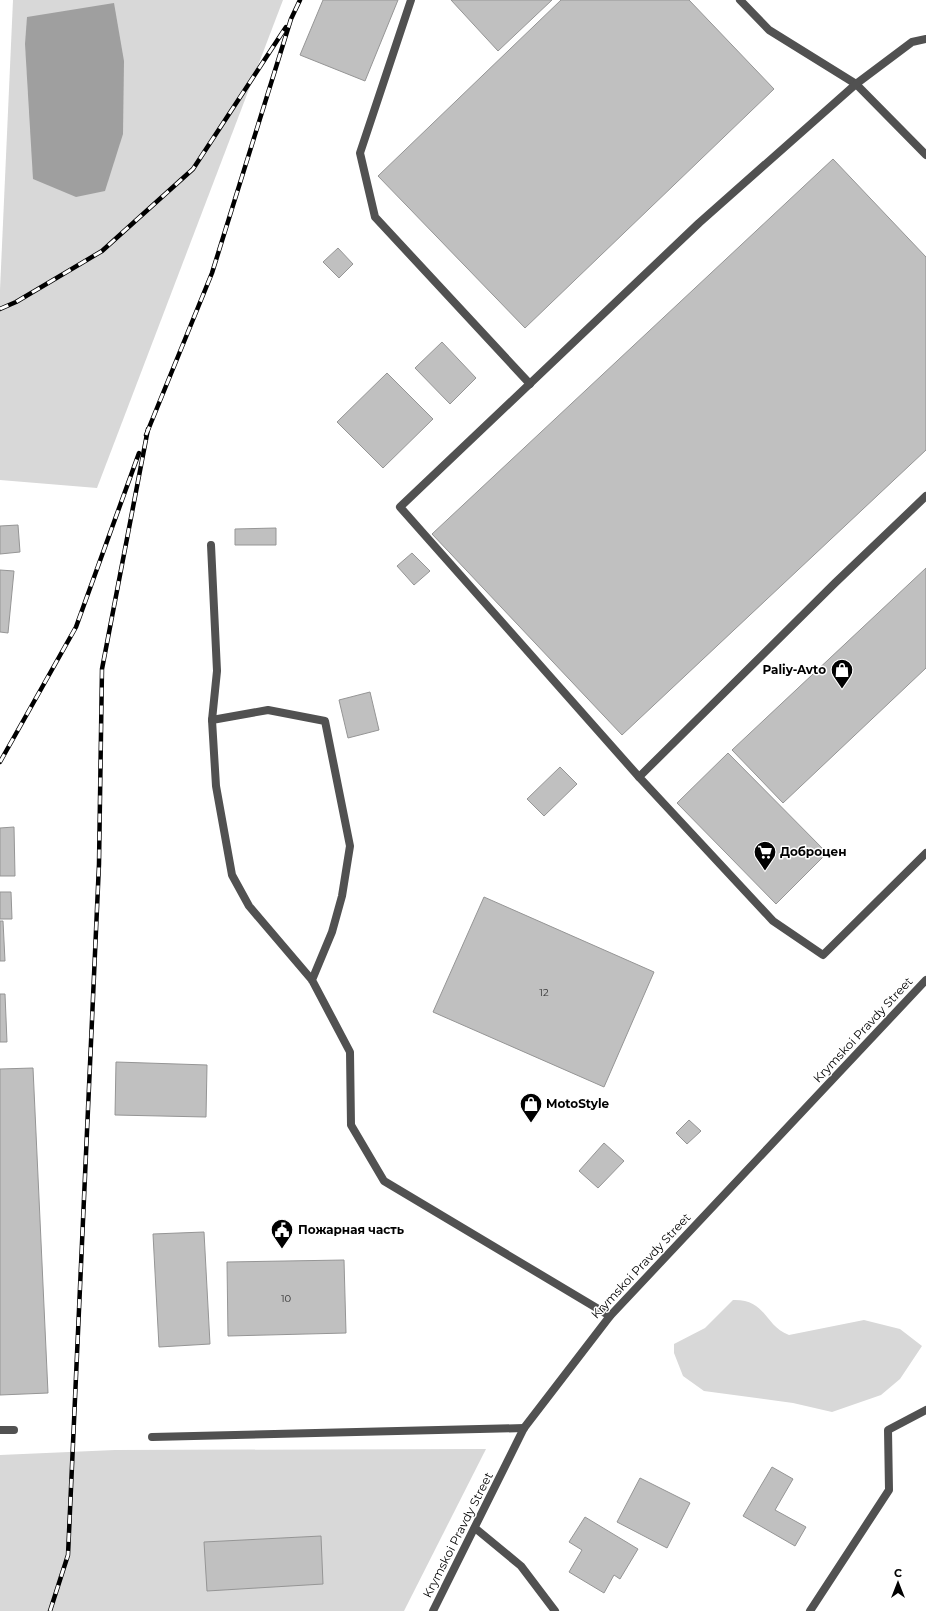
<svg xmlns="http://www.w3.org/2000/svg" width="926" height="1611" font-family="Montserrat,sans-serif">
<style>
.green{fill:#d8d8d8}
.water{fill:#9f9f9f}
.building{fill:#c0c0c0;stroke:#959595}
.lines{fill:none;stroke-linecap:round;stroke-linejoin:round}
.service{stroke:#515151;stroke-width:8}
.minor{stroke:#515151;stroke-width:8}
.tertiary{stroke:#515151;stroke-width:8}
.rail-casing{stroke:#000;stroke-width:4.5}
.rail{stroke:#fff;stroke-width:3;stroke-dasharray:9;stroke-linecap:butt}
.labels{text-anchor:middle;stroke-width:3;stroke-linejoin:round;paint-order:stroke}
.number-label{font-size:10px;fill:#303030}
.poi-label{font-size:12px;font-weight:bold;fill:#000;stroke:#fff;text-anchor:start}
.street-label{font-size:12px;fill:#000;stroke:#fff}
</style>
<rect width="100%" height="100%" fill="#fff"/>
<!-- green -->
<g class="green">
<polygon points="13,0 283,0 97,488 0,480 0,290"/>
<path d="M 733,1300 C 767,1299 764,1326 789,1335 L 864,1320 L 900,1329 L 922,1346 L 900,1379 L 881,1395 L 832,1412 L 793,1403 L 704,1391 L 683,1376 L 674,1353 L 674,1344 L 705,1328 Z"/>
<polygon points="486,1449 404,1611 0,1611 0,1455 115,1450"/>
</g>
<!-- water -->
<polygon class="water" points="114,3 124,61 123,134 105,191 76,197 33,179 25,44 27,17"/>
<!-- building -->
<g class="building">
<polygon points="323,0 398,0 365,81 300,55"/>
<polygon points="451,0 552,0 498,51"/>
<polygon points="561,0 689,0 774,89 525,328 378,176"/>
<polygon points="833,159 926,257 926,450 622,735 432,534"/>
<polygon points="338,248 353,264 339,278 323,262"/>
<polygon points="442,342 476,378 450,404 415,368"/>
<polygon points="387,373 433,419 383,468 337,422"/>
<polygon points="18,525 20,552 0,554 0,526"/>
<polygon points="276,528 276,545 235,545 235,529"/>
<polygon points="412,553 430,571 414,585 397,566"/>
<polygon points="926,568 926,668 783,803 732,750"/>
<polygon points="0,570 14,571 8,633 0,632"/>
<polygon points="370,692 379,730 348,738 339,700"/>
<polygon points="728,753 827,853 776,904 677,803"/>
<polygon points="560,767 577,784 544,816 527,799"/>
<polygon points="14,827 15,876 0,876 0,828"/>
<polygon points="0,892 11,892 12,919 0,919"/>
<polygon points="484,897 654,972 604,1087 433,1012"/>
<polygon points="0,921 3,921 5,961 0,961"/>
<polygon points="0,994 5,994 7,1042 0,1042"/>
<polygon points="116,1062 207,1065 206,1117 115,1115"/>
<polygon points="33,1068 48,1393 0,1395 0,1069"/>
<polygon points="689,1120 701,1131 687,1144 676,1133"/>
<polygon points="604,1143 624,1161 598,1188 579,1171"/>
<polygon points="204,1232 210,1344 159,1347 153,1234"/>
<polygon points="344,1260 346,1333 228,1336 227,1262"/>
<polygon points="772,1467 793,1479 775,1510 806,1527 795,1546 743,1516"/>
<polygon points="640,1478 690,1503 667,1548 617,1522"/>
<polygon points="585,1517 638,1549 620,1579 614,1575 604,1593 569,1572 582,1550 569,1542"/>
<polygon points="321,1536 323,1584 207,1591 204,1542"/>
</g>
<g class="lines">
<!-- service -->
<g class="service">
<polyline points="411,0 360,153 375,217 530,384"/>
<polyline points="740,0 769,30 856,84 926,155"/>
<polyline points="926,496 835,583 639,777 773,921 823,955 926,853"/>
<polyline points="211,545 217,671 212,720"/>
<polyline points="639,777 400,507 699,223 856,84 912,42 926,39"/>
<polyline points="312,980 332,932 342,896 350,846 325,721 268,710 212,720 216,786 232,875 249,906 312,980 350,1052 351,1125 384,1181 610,1316"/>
<polyline points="0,1430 14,1430"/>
<polyline points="152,1437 524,1428"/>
</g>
<!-- minor -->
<g class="minor">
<polyline points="475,1528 521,1566 555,1611"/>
<polyline points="810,1611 889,1490 888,1430 926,1410"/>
</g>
<!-- tertiary -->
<polyline class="tertiary" points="433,1611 524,1428 610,1316 926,980"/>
<!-- rail casing -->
<g class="rail-casing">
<g id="rail">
<polyline points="0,309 16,302 102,251 193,169 286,27"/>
<polyline points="146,435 212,273 291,19 300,0"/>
<polyline points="0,762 76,627 139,453"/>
<polyline points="50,1611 68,1555 99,864 102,669 148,429"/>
</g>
</g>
<!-- rail -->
<use href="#rail" class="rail"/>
</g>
<!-- icons -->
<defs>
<g id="shop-pin" transform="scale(1.15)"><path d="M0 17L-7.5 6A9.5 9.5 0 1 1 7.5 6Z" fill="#000" stroke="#fff"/><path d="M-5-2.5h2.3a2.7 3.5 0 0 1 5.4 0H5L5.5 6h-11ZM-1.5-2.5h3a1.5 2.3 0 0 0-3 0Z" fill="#fff"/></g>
<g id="supermarket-pin" transform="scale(1.15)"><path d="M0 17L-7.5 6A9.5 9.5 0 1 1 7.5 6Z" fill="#000" stroke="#fff"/><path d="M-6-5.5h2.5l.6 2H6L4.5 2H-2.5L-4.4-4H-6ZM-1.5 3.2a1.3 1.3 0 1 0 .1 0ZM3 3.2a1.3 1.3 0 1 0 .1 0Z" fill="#fff"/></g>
<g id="civic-pin" transform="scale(1.15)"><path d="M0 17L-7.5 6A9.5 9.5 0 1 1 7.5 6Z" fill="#000" stroke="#fff"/><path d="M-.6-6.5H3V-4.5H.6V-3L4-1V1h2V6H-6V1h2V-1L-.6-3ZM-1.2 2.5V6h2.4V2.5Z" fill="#fff"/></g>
</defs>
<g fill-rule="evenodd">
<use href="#shop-pin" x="842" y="670"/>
<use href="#supermarket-pin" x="765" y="852"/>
<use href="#shop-pin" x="531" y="1104"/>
<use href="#civic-pin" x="282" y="1230"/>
</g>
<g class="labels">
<!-- number labels -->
<g class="number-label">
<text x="544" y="996">12</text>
<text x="286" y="1302">10</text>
</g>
<!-- poi labels -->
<g class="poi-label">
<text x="826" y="674" text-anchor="end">Paliy-Avto</text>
<text x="780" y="856">Доброцен</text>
<text x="546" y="1108">MotoStyle</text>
<text x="298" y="1234">Пожарная часть</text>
</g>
<!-- street labels -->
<g class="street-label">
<text transform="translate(863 1030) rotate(-47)" y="4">Krymskoi Pravdy Street</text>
<text transform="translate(641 1266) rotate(-47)" y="4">Krymskoi Pravdy Street</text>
<text transform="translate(458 1535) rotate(-63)" y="4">Krymskoi Pravdy Street</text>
</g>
</g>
<!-- north arrow -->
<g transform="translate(898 1583)" stroke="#ffffff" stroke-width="3" paint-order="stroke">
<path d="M0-3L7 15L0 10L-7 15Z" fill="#000000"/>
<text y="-6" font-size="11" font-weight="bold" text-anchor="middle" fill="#000000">С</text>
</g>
</svg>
